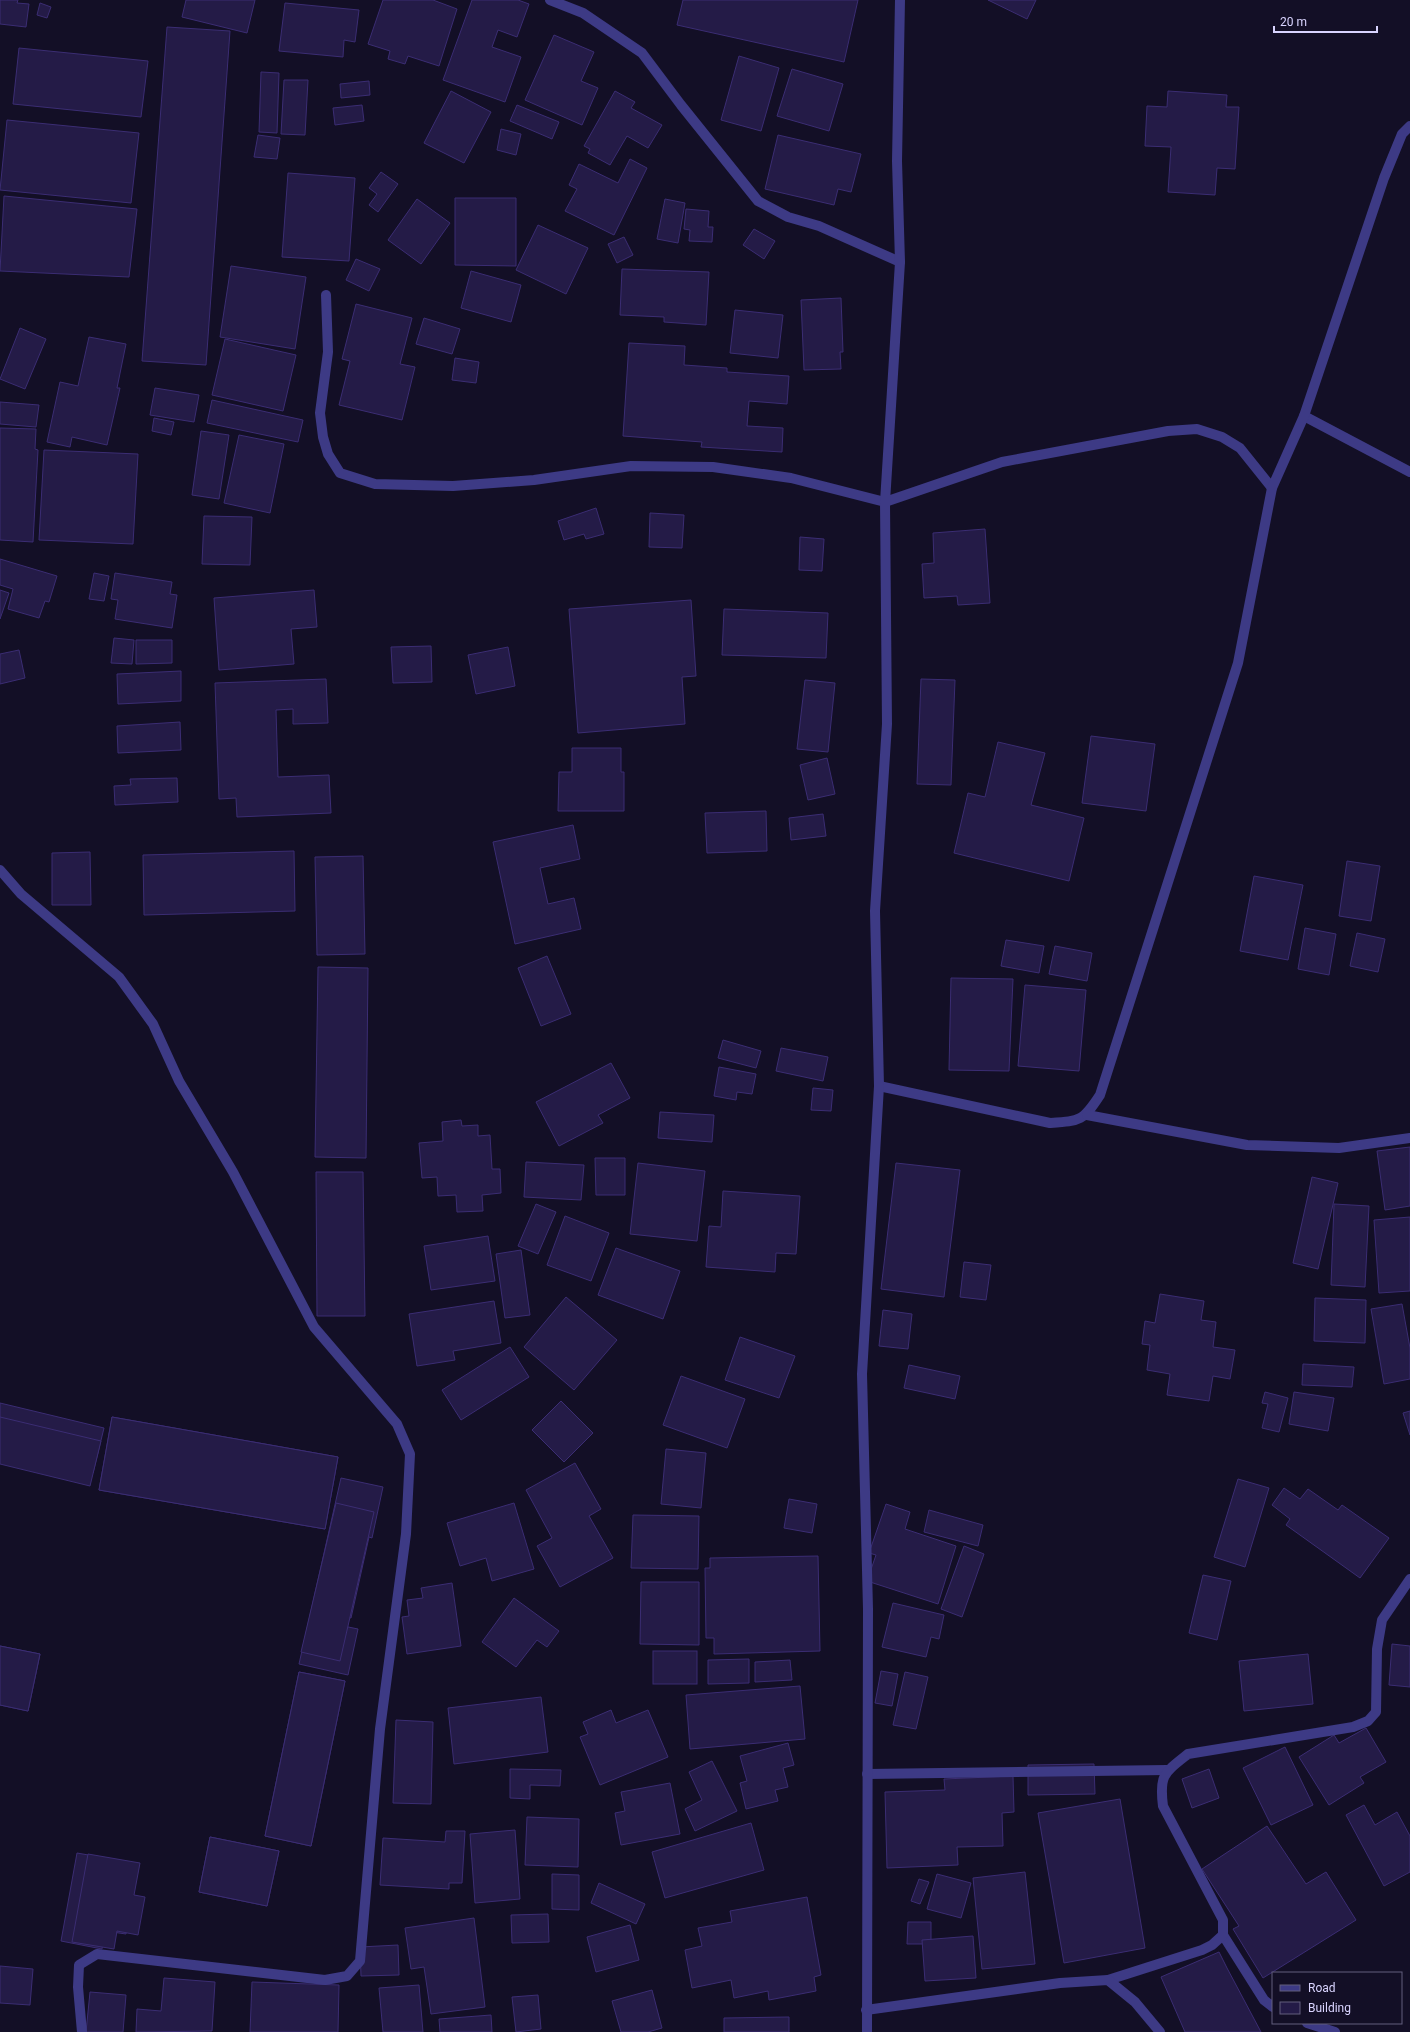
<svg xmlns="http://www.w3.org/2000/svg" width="1410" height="2032" font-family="Roboto,sans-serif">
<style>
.building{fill:#241b47;stroke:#3b2d73}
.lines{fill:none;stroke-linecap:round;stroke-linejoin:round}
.minor{stroke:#3d3a85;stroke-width:10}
</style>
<rect width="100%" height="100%" fill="#130f26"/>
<!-- building -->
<g class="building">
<polygon points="0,0 18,0 17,3 29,4 26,27 0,24"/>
<polygon points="186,0 255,0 247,33 182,17"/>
<polygon points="383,0 433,0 457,9 439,66 408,56 405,64 388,59 390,51 368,44"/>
<polygon points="472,0 518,0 529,4 517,37 498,30 492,47 521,57 505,102 443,80"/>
<polygon points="683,0 858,0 844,62 677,25"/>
<polygon points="988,0 1036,0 1027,19"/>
<polygon points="40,3 51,7 47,18 37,15"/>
<polygon points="285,3 359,10 355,42 344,40 343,57 279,51"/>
<polygon points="167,27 230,31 206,365 142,361"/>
<polygon points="554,35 594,52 581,81 598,88 582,125 525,100"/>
<polygon points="19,48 148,61 141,117 13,104"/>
<polygon points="739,56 779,68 761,131 721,120"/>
<polygon points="792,69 843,84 829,131 777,116"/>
<polygon points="261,72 279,73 277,133 259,132"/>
<polygon points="284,80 308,80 305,135 281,134"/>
<polygon points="369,81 370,95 341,98 340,84"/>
<polygon points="451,91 491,112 464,163 424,143"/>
<polygon points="615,91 635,102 631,108 662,125 648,148 627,136 610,165 588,153 590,149 584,146"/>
<polygon points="1168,91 1227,95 1226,107 1239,107 1235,169 1217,168 1215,195 1168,192 1171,147 1145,146 1147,106 1167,107"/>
<polygon points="362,105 364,121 335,125 333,108"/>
<polygon points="517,105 559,122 552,139 510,121"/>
<polygon points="7,120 139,133 131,203 0,190"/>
<polygon points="501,129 521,134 516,155 497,150"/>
<polygon points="258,135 280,138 277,159 254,157"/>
<polygon points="778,135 861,154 851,192 838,189 834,205 765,189"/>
<polygon points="630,159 647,168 614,235 565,211 577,189 569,185 579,164 618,183"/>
<polygon points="381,172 398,184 378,212 369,205 377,194 369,188"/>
<polygon points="288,173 355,178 349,261 282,257"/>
<polygon points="4,196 137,209 129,277 0,271"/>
<polygon points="455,198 516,198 516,266 455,265"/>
<polygon points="417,199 450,223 421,264 388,240"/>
<polygon points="665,199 685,203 678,243 657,239"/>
<polygon points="686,209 709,211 708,227 713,227 712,242 689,241 690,230 684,229"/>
<polygon points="538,225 588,248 566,294 516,270"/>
<polygon points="754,229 775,241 764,259 743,245"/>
<polygon points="624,237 633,255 617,263 608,244"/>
<polygon points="356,259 380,269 369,291 346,280"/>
<polygon points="231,266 306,277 295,349 220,337"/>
<polygon points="622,269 709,272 706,325 664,322 664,317 620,315"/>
<polygon points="471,271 521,285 511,322 461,308"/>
<polygon points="841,298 843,352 840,352 841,369 804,370 801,300"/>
<polygon points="356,304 412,318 400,364 415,367 402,420 339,405 350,361 342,359"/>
<polygon points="735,310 783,315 778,358 730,353"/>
<polygon points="424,318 460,329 452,354 416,344"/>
<polygon points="20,328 46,339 25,389 0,379"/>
<polygon points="89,337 126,344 117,388 120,388 107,445 72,437 70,447 47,442 60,382 78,386"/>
<polygon points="225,339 296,355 283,411 212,395"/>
<polygon points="629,343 685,346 684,365 727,368 727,372 789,376 787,404 749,401 747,426 783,428 782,452 701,447 702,442 623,436"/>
<polygon points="455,358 479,362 476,383 452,380"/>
<polygon points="155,388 199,395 194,422 150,415"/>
<polygon points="212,400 303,420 298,442 207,423"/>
<polygon points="0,402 39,405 36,427 0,424"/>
<polygon points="154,418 174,422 171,435 152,431"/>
<polygon points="0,428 36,429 35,449 38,450 33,542 0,540"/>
<polygon points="201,431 229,435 219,499 192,495"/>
<polygon points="239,435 284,444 270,513 224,503"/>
<polygon points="44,450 138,454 133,544 39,540"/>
<polygon points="596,508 604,534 586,539 584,534 564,540 558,521"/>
<polygon points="650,513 684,515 682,548 649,547"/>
<polygon points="204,516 252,517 250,565 202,564"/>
<polygon points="985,529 990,603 958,605 957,596 924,598 922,564 934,563 933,533"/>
<polygon points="800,537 824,539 822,571 799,570"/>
<polygon points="0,559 57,576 49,602 45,601 39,618 8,609 13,589 0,585"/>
<polygon points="94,573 109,576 104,601 89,599"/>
<polygon points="115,573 172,582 170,594 177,595 172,628 115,619 118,600 111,599"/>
<polygon points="0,590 9,593 0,619"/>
<polygon points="314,590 317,627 291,629 294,664 219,670 214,598"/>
<polygon points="691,600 696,676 682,677 685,724 578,733 569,609"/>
<polygon points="724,609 828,613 826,658 722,655"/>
<polygon points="114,638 134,640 132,664 111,663"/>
<polygon points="136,640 172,640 172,663 136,664"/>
<polygon points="431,646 432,682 393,683 391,647"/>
<polygon points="508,647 515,686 476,694 468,655"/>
<polygon points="19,650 25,678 0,684 0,654"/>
<polygon points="181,671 181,701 118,704 117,674"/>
<polygon points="326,679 328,723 293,724 293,709 276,710 278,777 329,775 331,813 237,817 236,798 219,799 215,683"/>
<polygon points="921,679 955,680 951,785 917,784"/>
<polygon points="805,680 835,683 828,752 797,749"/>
<polygon points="180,722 181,750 118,753 117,726"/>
<polygon points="1091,736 1155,744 1146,811 1082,803"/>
<polygon points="998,742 1045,753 1031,805 1084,818 1069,881 954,853 968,793 985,797"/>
<polygon points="572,748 621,748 621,772 624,772 624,811 558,811 559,772 572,772"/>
<polygon points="827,758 835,794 808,800 800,765"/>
<polygon points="177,778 178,802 115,805 114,786 131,785 130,779"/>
<polygon points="766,811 767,851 707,853 705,813"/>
<polygon points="823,814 826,836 791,840 789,818"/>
<polygon points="573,825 580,859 540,868 548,904 574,898 581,929 515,944 493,842"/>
<polygon points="294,851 295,911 144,915 143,855"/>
<polygon points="90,852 91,905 52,905 52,853"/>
<polygon points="363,856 365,954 317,955 315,857"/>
<polygon points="1347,861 1380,866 1371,921 1339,916"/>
<polygon points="1254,876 1303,885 1288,960 1240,951"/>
<polygon points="1305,928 1336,934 1329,975 1298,969"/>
<polygon points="1357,933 1385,939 1378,972 1350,966"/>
<polygon points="1006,940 1044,946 1039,973 1001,966"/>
<polygon points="1055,946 1092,953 1087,981 1049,974"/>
<polygon points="547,956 571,1014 541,1026 518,968"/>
<polygon points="318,967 368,968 366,1158 315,1157"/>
<polygon points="951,978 1013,979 1009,1071 949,1070"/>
<polygon points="1025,985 1086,990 1079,1071 1018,1066"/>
<polygon points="723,1040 761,1051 756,1068 718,1058"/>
<polygon points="781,1048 828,1057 823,1081 776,1071"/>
<polygon points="611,1063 630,1098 598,1115 603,1123 559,1146 536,1102"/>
<polygon points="719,1067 756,1074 752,1094 737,1092 736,1100 714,1096"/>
<polygon points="813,1088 833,1090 831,1111 811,1110"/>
<polygon points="660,1112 714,1115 712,1142 658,1138"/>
<polygon points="461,1120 462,1126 478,1125 478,1136 490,1135 492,1169 500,1169 501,1193 482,1195 483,1211 457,1212 456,1195 438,1196 437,1177 422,1178 419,1143 443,1141 442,1122"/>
<polygon points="1410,1147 1410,1206 1385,1210 1377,1151"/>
<polygon points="595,1158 625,1158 625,1195 596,1195"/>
<polygon points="526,1162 584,1165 581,1200 524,1197"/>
<polygon points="638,1163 705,1171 697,1241 630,1234"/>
<polygon points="896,1163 960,1170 944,1297 881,1289"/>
<polygon points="316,1172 363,1172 365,1316 317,1316"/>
<polygon points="1312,1177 1338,1183 1318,1269 1293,1263"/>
<polygon points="723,1191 800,1196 796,1254 776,1253 775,1272 706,1267 709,1226 721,1227"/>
<polygon points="536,1204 556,1212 538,1254 518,1246"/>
<polygon points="1334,1204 1369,1206 1365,1287 1331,1285"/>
<polygon points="565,1216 609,1233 591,1281 547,1265"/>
<polygon points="1410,1217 1410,1291 1379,1293 1374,1220"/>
<polygon points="488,1236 495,1281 431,1290 424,1246"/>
<polygon points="616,1248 680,1271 663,1319 598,1295"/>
<polygon points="521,1250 530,1315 505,1318 496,1254"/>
<polygon points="964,1262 991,1265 986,1300 960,1297"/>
<polygon points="1160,1294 1204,1301 1201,1320 1216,1322 1213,1347 1235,1350 1230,1379 1213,1376 1209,1401 1167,1395 1170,1374 1147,1370 1150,1345 1142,1344 1145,1321 1155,1323"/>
<polygon points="566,1297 617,1340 574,1390 524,1347"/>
<polygon points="1315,1298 1366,1300 1365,1343 1314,1341"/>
<polygon points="494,1301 501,1343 453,1351 455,1360 417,1366 409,1314"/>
<polygon points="1402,1304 1410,1348 1410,1379 1384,1384 1371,1309"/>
<polygon points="883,1310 912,1314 908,1349 879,1346"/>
<polygon points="740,1337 795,1356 779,1398 725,1380"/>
<polygon points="510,1347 529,1377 461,1420 442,1390"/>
<polygon points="1303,1364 1354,1367 1352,1387 1302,1385"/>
<polygon points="909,1365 960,1376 955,1399 904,1388"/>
<polygon points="681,1376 745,1399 727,1448 663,1425"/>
<polygon points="1265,1392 1288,1398 1279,1432 1262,1428 1268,1404 1262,1403"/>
<polygon points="1294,1392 1334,1398 1328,1431 1289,1424"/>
<polygon points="561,1401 593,1433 564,1462 532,1430"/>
<polygon points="0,1403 104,1428 93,1473 0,1450"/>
<polygon points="1410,1411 1410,1435 1403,1413"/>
<polygon points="0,1417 101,1441 90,1486 0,1464"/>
<polygon points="112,1417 338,1457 325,1529 99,1490"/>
<polygon points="112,1417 338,1457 325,1529 99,1490"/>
<polygon points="666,1449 706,1453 701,1508 661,1504"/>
<polygon points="575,1463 601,1509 589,1516 613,1558 560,1587 537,1546 552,1538 526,1490"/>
<polygon points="341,1478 383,1487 372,1538 369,1537 351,1618 331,1613 329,1623 358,1629 348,1675 299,1664"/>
<polygon points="1238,1479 1269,1488 1245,1567 1214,1557"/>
<polygon points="1284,1488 1300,1499 1308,1489 1338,1510 1342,1505 1389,1538 1360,1578 1286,1525 1290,1519 1272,1505"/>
<polygon points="789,1499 817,1504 812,1533 784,1528"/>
<polygon points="336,1503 374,1512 340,1661 301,1652"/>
<polygon points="514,1503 534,1569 492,1581 486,1558 460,1566 447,1523"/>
<polygon points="886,1504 910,1512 905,1529 956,1546 938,1604 867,1581 876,1555 869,1553"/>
<polygon points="929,1510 983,1525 978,1546 924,1532"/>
<polygon points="633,1515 699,1516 698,1569 631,1568"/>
<polygon points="964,1546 984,1554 962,1617 941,1609"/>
<polygon points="818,1556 820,1651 714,1654 714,1638 706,1638 705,1568 710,1568 710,1558"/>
<polygon points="1203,1575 1231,1581 1217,1640 1189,1633"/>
<polygon points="641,1582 699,1582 699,1645 640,1644"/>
<polygon points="452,1583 461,1646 407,1654 402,1617 409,1616 407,1600 423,1598 421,1588"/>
<polygon points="514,1598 559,1631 547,1647 537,1640 516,1667 482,1642"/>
<polygon points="893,1603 944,1615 939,1639 931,1637 926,1657 882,1647"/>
<polygon points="1392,1644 1410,1646 1410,1687 1389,1685"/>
<polygon points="0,1646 40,1654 28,1711 0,1705"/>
<polygon points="0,1646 40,1654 28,1711 0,1705"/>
<rect x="653" y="1651" width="44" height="33"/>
<polygon points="1308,1654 1313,1704 1244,1711 1239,1661"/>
<polygon points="749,1659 749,1683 708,1684 708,1660"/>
<polygon points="790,1660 792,1680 755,1682 755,1662"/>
<polygon points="881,1671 898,1674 892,1706 875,1703"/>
<polygon points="299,1672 345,1681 311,1846 265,1836"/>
<polygon points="299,1672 345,1681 311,1846 265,1836"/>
<polygon points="905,1672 928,1677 916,1729 893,1725"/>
<polygon points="800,1686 805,1739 690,1749 686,1695"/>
<polygon points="541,1697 548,1752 454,1764 448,1708"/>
<polygon points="611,1710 616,1723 648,1710 668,1757 600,1785 580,1737 588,1734 583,1722"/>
<polygon points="396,1720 433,1722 431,1804 393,1803"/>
<polygon points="1366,1728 1386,1762 1360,1777 1364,1783 1329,1805 1299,1757 1334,1735 1339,1743"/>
<polygon points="788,1743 794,1765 783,1768 788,1787 775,1790 778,1801 746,1809 740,1783 747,1781 740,1756"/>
<polygon points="1285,1747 1313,1805 1271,1825 1243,1768"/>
<polygon points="712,1761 737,1811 695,1831 685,1809 702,1800 689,1772"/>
<polygon points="1094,1764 1095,1794 1028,1795 1028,1765"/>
<polygon points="510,1769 561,1770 560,1786 530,1785 530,1799 510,1798"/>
<polygon points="1209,1769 1219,1798 1192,1808 1182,1779"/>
<polygon points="1013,1776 1014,1812 1002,1813 1003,1846 957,1847 958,1865 887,1868 885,1792 945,1790 944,1779"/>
<polygon points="670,1783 680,1834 621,1845 615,1813 625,1811 621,1792"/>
<polygon points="1120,1799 1145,1948 1064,1963 1038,1813"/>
<polygon points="1364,1805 1375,1825 1397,1812 1410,1836 1410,1872 1384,1886 1346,1815"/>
<polygon points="527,1817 579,1819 578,1867 525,1865"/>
<polygon points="751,1823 764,1870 665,1898 652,1852"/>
<polygon points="1267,1826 1306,1884 1326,1872 1356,1920 1263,1978 1233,1929 1239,1926 1202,1869"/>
<polygon points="515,1830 520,1899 475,1903 470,1834"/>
<polygon points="446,1831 465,1831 462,1883 449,1883 449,1889 380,1885 383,1838 445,1842"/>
<polygon points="210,1837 279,1851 267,1906 199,1892"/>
<polygon points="210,1837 279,1851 267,1906 199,1892"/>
<polygon points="77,1853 128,1862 122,1894 133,1896 126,1934 105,1931 102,1949 61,1941"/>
<polygon points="88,1854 140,1863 134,1895 145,1897 138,1935 117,1931 114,1949 72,1942"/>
<polygon points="1025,1872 1035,1964 982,1969 973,1878"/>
<polygon points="552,1874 579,1875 579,1910 552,1909"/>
<polygon points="937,1874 971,1883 961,1918 927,1909"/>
<polygon points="919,1879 929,1882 920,1904 911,1901"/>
<polygon points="599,1883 645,1904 636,1924 591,1903"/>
<polygon points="807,1897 821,1975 814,1977 816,1991 769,2000 768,1991 734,1998 731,1980 692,1988 685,1950 702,1946 698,1928 732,1922 730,1911"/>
<polygon points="548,1914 549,1942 512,1943 511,1915"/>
<polygon points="474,1918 485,2007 431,2014 424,1967 411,1969 405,1928"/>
<polygon points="908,1922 931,1922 931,1944 907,1944"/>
<polygon points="630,1925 639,1960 596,1972 587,1937"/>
<polygon points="973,1936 976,1978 925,1981 922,1940"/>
<polygon points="398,1945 399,1975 361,1976 360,1947"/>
<polygon points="1219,1952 1227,1968 1261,2032 1185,2032 1161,1977"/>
<polygon points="0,1966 33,1969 30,2005 0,2003"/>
<polygon points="164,1978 215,1982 212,2031 136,2032 137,2009 161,2011"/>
<polygon points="252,1982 339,1985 338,2032 250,2032"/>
<polygon points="419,1985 423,2032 383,2032 379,1988"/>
<polygon points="652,1990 662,2028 648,2032 621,2032 612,2001"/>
<polygon points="90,1992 126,1995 123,2032 86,2032"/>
<polygon points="538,1995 541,2029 516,2032 512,1997"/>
<polygon points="491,2015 492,2032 440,2032 439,2019"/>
<polygon points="789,2017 789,2032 724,2032 724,2018"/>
</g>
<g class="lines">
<!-- minor -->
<g class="minor">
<polyline points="550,0 583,13 642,53 681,105 758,201 788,217 819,226 900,262"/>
<polyline points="326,295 328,352 320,413 323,437 328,454 340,473 375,484 453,486 534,480 631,466 713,467 791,478 885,502 1002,462 1168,431 1197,429 1222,437 1240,448 1272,488"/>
<polyline points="1304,416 1410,472"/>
<polyline points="0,870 21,894 119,977 153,1024 179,1081 233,1172 314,1327 397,1424 410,1454 406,1534 380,1729 360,1961 347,1976 325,1980 97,1954 79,1965 78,1987 82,2032"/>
<path d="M 879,1086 L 1050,1123 C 1081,1121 1083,1121 1100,1095 L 1238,663 L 1272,488 L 1304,416 L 1384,178 L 1402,134 L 1410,126"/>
<polyline points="1087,1115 1247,1145 1339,1148 1410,1138"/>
<polyline points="867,1774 1167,1770"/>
<polyline points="1223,1935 1264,2000 1273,2007"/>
<path d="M 1108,1980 L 1202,1950 L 1212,1945 L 1223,1935 L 1223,1920 L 1163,1806 C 1159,1775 1164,1773 1188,1754 L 1353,1727 L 1368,1721 L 1376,1712 L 1377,1649 L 1382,1620 L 1410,1579"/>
<polyline points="866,2010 1060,1983 1108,1980 1135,2002 1160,2032"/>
<polyline points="1307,2023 1335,2032"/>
<polyline points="867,2032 868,1609 862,1374 879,1086 875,911 887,724 885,502 900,262 897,161 900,0"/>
</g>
</g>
<!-- legend -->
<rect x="1272" y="1972" width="130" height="52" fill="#130f26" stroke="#625e7d"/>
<rect x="1280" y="1985" width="20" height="6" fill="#3d3a85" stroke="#625e7d"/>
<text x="1308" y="1992" font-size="12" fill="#d9d4ff">Road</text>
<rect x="1280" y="2002" width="20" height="12" fill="#241b47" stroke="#625e7d"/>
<text x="1308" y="2012" font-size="12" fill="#d9d4ff">Building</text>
<!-- scale -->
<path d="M1274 26v6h103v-6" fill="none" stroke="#d9d4ff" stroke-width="2"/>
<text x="1280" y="26" font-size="12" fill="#d9d4ff" stroke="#130f26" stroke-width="3" paint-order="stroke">20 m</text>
</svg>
